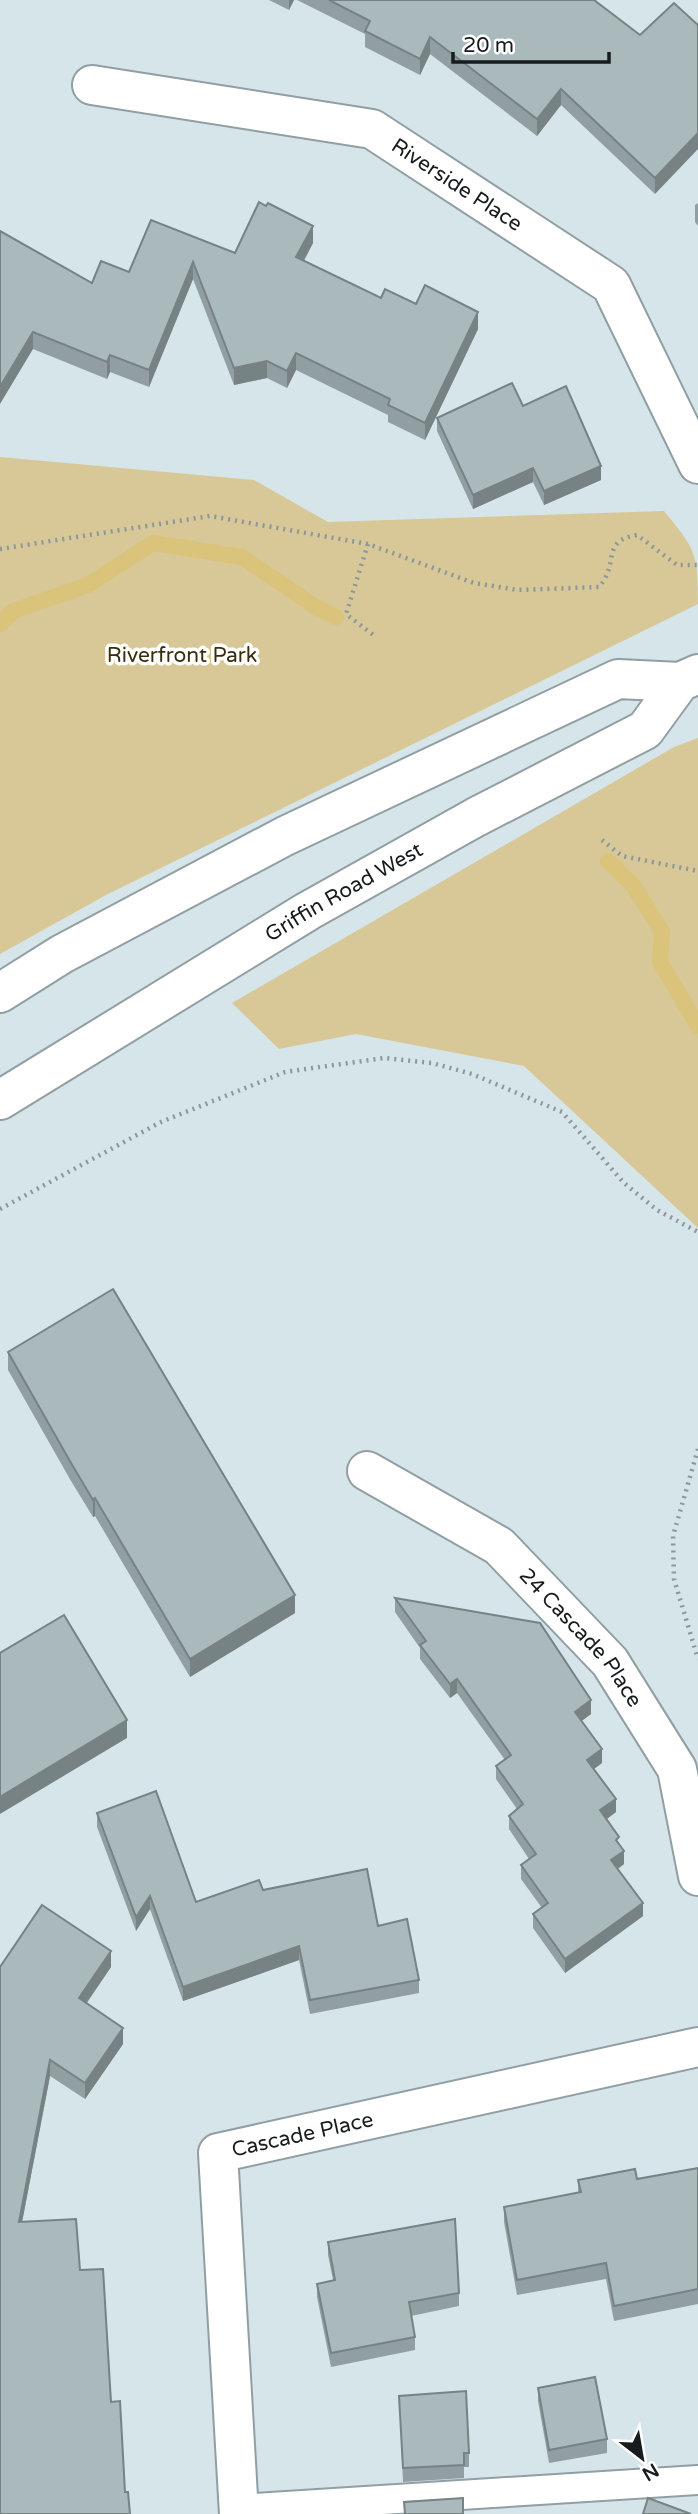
<svg xmlns="http://www.w3.org/2000/svg" width="698" height="2514" font-family="'Varela Round',sans-serif">
<style>
.green{fill:#d8c897}
.lines{fill:none;stroke-linecap:round;stroke-linejoin:round}
.stream{stroke:#dac37b;stroke-width:16}
.service-casing{stroke:#919fa3;stroke-width:32}
.minor-casing{stroke:#919fa3;stroke-width:42}
.secondary-casing{stroke:#919fa3;stroke-width:42}
.path{stroke:#8c979b;stroke-width:4.5;stroke-dasharray:2 5;stroke-linecap:butt}
.service{stroke:#fff;stroke-width:28}
.minor{stroke:#fff;stroke-width:38}
.secondary{stroke:#fff;stroke-width:38}
.wall{fill:#929fa2}
.shaded-wall{fill:#778284}
.building{fill:#aab9bc;stroke:#778284;stroke-width:2}
.labels{text-anchor:middle;stroke-width:7;stroke-linejoin:round;paint-order:stroke}
.street-label{font-size:21px;fill:#161b1d;stroke:#fff}
.park-label{font-size:21px;fill:#382e0e;stroke:#fff}
</style>
<rect width="100%" height="100%" fill="#d6e5e9"/>
<!-- green -->
<g class="green">
<path d="M 0,457 L 254,480 L 328,522 L 664,511 C 696,550 698,553 698,604 L 106,895 L 0,954 Z"/>
<polygon points="698,738 698,1228 524,1066 356,1034 279,1049 232,1003 674,747"/>
</g>
<g class="lines">
<!-- stream -->
<g class="stream">
<polyline points="0,624 13,611 88,585 153,543 242,557 317,608 336,617"/>
<polyline points="608,861 632,884 662,931 660,962 698,1026"/>
</g>
<!-- service casing -->
<g class="service-casing">
<polyline id="service" points="239,2509 698,2480"/>
</g>
<!-- minor casing -->
<g class="minor-casing">
<g id="minor">
<path id="s1" d="M 92,85 L 372,129 L 611,285 L 698,464"/>
<path id="s2" d="M 367,1471 L 499,1546 L 610,1662 L 677,1769 L 698,1876"/>
<path id="s3" d="M 239,2514 L 218,2153 L 698,2047"/>
</g>
</g>
<!-- secondary casing -->
<g class="secondary-casing">
<g id="secondary">
<polyline points="0,993 62,954 285,836 618,679 680,682 698,674"/>
<path id="s4" d="M 0,1100 L 308,911 L 476,817 L 645,730 L 680,682"/>
</g>
</g>
<!-- path -->
<g class="path">
<polyline points="368,544 346,614 376,637"/>
<path d="M 0,549 L 210,516 L 368,544 L 474,583 L 518,590 L 599,587 C 620,563 600,541 637,535 L 677,565 L 698,565"/>
<polyline points="602,840 622,856 698,871"/>
<polyline points="0,1209 161,1122 285,1072 384,1058 432,1063 472,1074 562,1112 624,1183 657,1210 698,1232"/>
<polyline points="698,1449 673,1536 674,1579 698,1659"/>
</g>
<!-- service -->
<use href="#service" class="service"/>
<!-- minor -->
<use href="#minor" class="minor"/>
<!-- secondary -->
<use href="#secondary" class="secondary"/>
</g>
<!-- wall -->
<g class="wall">
<polygon points="269,0 294,0 289,10"/>
<polygon points="297,0 594,0 640,35 674,3 655,194 561,105 537,136 430,54 420,75 365,47 365,34"/>
<polygon points="698,203 698,226 695,222 695,205"/>
<polygon points="0,231 92,283 129,272 235,253 313,243 304,261 381,298 416,304 478,329 425,440 388,422 388,415 296,370 287,388 267,378 234,385 193,279 149,387 110,372 107,379 33,349"/>
<polygon points="523,406 601,480 544,505 533,482 473,509 437,431 437,418"/>
<polygon points="8,1352 295,1613 190,1677 95,1516 93,1517 71,1481 8,1370"/>
<polygon points="395,1598 591,1714 581,1721 602,1763 594,1769 616,1812 607,1819 619,1844 624,1864 618,1869 643,1916 565,1973 533,1928 533,1914 542,1908 521,1879 521,1865 529,1859 509,1829 509,1816 517,1809 496,1779 496,1766 505,1760 457,1693 450,1698 420,1659 420,1648 395,1612"/>
<polygon points="97,1813 196,1902 263,1890 378,1926 419,1980 419,1993 310,2014 299,1960 183,2001 150,1909 136,1931 97,1827"/>
<polygon points="0,1967 111,1967 87,2003 123,2044 85,2099 50,2076 22,2222 80,2270 111,2402 125,2492 0,2514"/>
<polygon points="698,2168 698,2304 614,2321 606,2279 517,2295 504,2222 504,2207 578,2193 578,2180 637,2179"/>
<polygon points="328,2242 459,2293 459,2306 411,2316 415,2337 415,2350 331,2367 317,2297 317,2284 333,2280 328,2255"/>
<polygon points="538,2388 607,2439 607,2453 549,2463 538,2401"/>
<polygon points="399,2396 469,2453 469,2467 464,2467 464,2478 403,2482"/>
</g>
<!-- shaded-wall -->
<g class="shaded-wall">
<polygon points="289,0 294,0 289,10"/>
<polygon points="430,37 430,54 420,75 420,59"/>
<polygon points="561,89 561,105 537,136 537,119"/>
<polygon points="698,133 698,149 655,194 655,178"/>
<polygon points="313,226 313,243 296,274 296,257"/>
<polygon points="193,262 193,279 149,387 149,370"/>
<polygon points="478,312 478,329 425,440 425,423"/>
<polygon points="33,332 33,349 0,404 0,387"/>
<polygon points="296,353 296,370 287,388 287,371"/>
<polygon points="110,355 110,372 107,379 107,362"/>
<polygon points="267,361 267,378 234,385 234,368"/>
<polygon points="601,466 601,480 544,505 544,491"/>
<polygon points="533,468 533,482 473,509 473,495"/>
<polygon points="95,1498 95,1516 93,1517 93,1500"/>
<polygon points="295,1595 295,1613 190,1677 190,1659"/>
<polygon points="457,1679 457,1693 450,1698 450,1684"/>
<polygon points="591,1700 591,1714 575,1726 575,1712"/>
<polygon points="127,1720 127,1738 0,1814 0,1797"/>
<polygon points="602,1749 602,1763 587,1774 587,1760"/>
<polygon points="616,1799 616,1812 600,1824 600,1810"/>
<polygon points="624,1851 624,1864 611,1873 611,1860"/>
<polygon points="150,1896 150,1909 136,1931 136,1917"/>
<polygon points="643,1903 643,1916 565,1973 565,1959"/>
<polygon points="299,1946 299,1960 183,2001 183,1987"/>
<polygon points="111,1951 111,1967 79,2013 79,1998"/>
<polygon points="123,2028 123,2044 85,2099 85,2083"/>
<polygon points="50,2060 50,2076 19,2238 19,2222"/>
</g>
<!-- building -->
<g class="building">
<polygon points="329,0 594,0 640,35 674,3 698,25 698,133 655,178 561,89 537,119 430,37 420,59 365,31 370,21"/>
<polygon points="259,202 266,206 268,203 313,226 296,257 381,298 385,289 416,304 425,285 478,312 425,423 388,405 390,399 296,353 287,371 267,361 234,368 193,262 149,370 110,355 107,362 33,332 0,387 0,231 92,283 101,261 129,272 151,220 235,253"/>
<polygon points="512,383 523,406 566,386 601,466 544,491 533,468 473,495 437,418"/>
<polygon points="113,1289 295,1595 190,1659 95,1498 93,1500 71,1463 8,1352"/>
<polygon points="395,1598 540,1623 591,1700 575,1712 602,1749 587,1760 616,1799 600,1810 619,1837 616,1840 624,1851 611,1860 643,1903 565,1959 533,1914 548,1903 521,1865 536,1854 509,1816 523,1804 496,1766 511,1755 457,1679 450,1684 420,1645 426,1641"/>
<polygon points="64,1615 127,1720 0,1797 0,1653"/>
<polygon points="156,1791 196,1902 259,1880 263,1890 367,1869 378,1926 407,1919 419,1980 310,2000 299,1946 183,1987 150,1896 136,1917 97,1813"/>
<polygon points="42,1905 111,1951 79,1998 123,2028 85,2083 50,2060 19,2222 76,2219 80,2270 103,2269 111,2402 120,2401 125,2492 128,2492 130,2514 0,2514 0,1967"/>
<polygon points="698,2168 698,2289 614,2306 606,2263 517,2280 504,2207 581,2192 578,2180 635,2169 637,2179"/>
<polygon points="455,2219 459,2293 409,2302 415,2337 331,2353 317,2284 335,2280 328,2242"/>
<polygon points="595,2377 607,2439 549,2450 538,2388"/>
<polygon points="466,2391 469,2453 464,2453 464,2465 403,2468 399,2396"/>
<polygon points="463,2498 463,2514 405,2514 404,2502"/>
<polygon points="648,2498 691,2514 643,2514"/>
</g>
<g class="labels">
<!-- street labels -->
<g class="street-label">
<text dy="7" stroke="none"><textPath href="#s1" startOffset="385">Riverside Place</textPath></text>
<text dy="7" stroke="none"><textPath href="#s4" startOffset="402">Griffin Road West</textPath></text>
<text dy="7" stroke="none"><textPath href="#s2" startOffset="275">24 Cascade Place</textPath></text>
<text dy="7" stroke="none"><textPath href="#s3" startOffset="448">Cascade Place</textPath></text>
</g>
<!-- park labels -->
<g class="park-label">
<text x="182" y="662">Riverfront Park</text>
</g>
</g>
<!-- north arrow -->
<g transform="translate(642 2458) rotate(149)" stroke="#ffffff" stroke-width="5" paint-order="stroke">
<path d="M0-5L12 26L0 18L-12 26Z" fill="#161b1d"/>
<text y="-10" font-size="19" font-weight="bold" text-anchor="middle" fill="#161b1d">N</text>
</g>
<!-- scale -->
<path d="M453 52v10h156v-10" fill="none" stroke="#161b1d" stroke-width="3.5"/>
<text x="463" y="52" font-size="21" fill="#161b1d" stroke="#ffffff" stroke-width="5" paint-order="stroke">20 m</text>
</svg>
